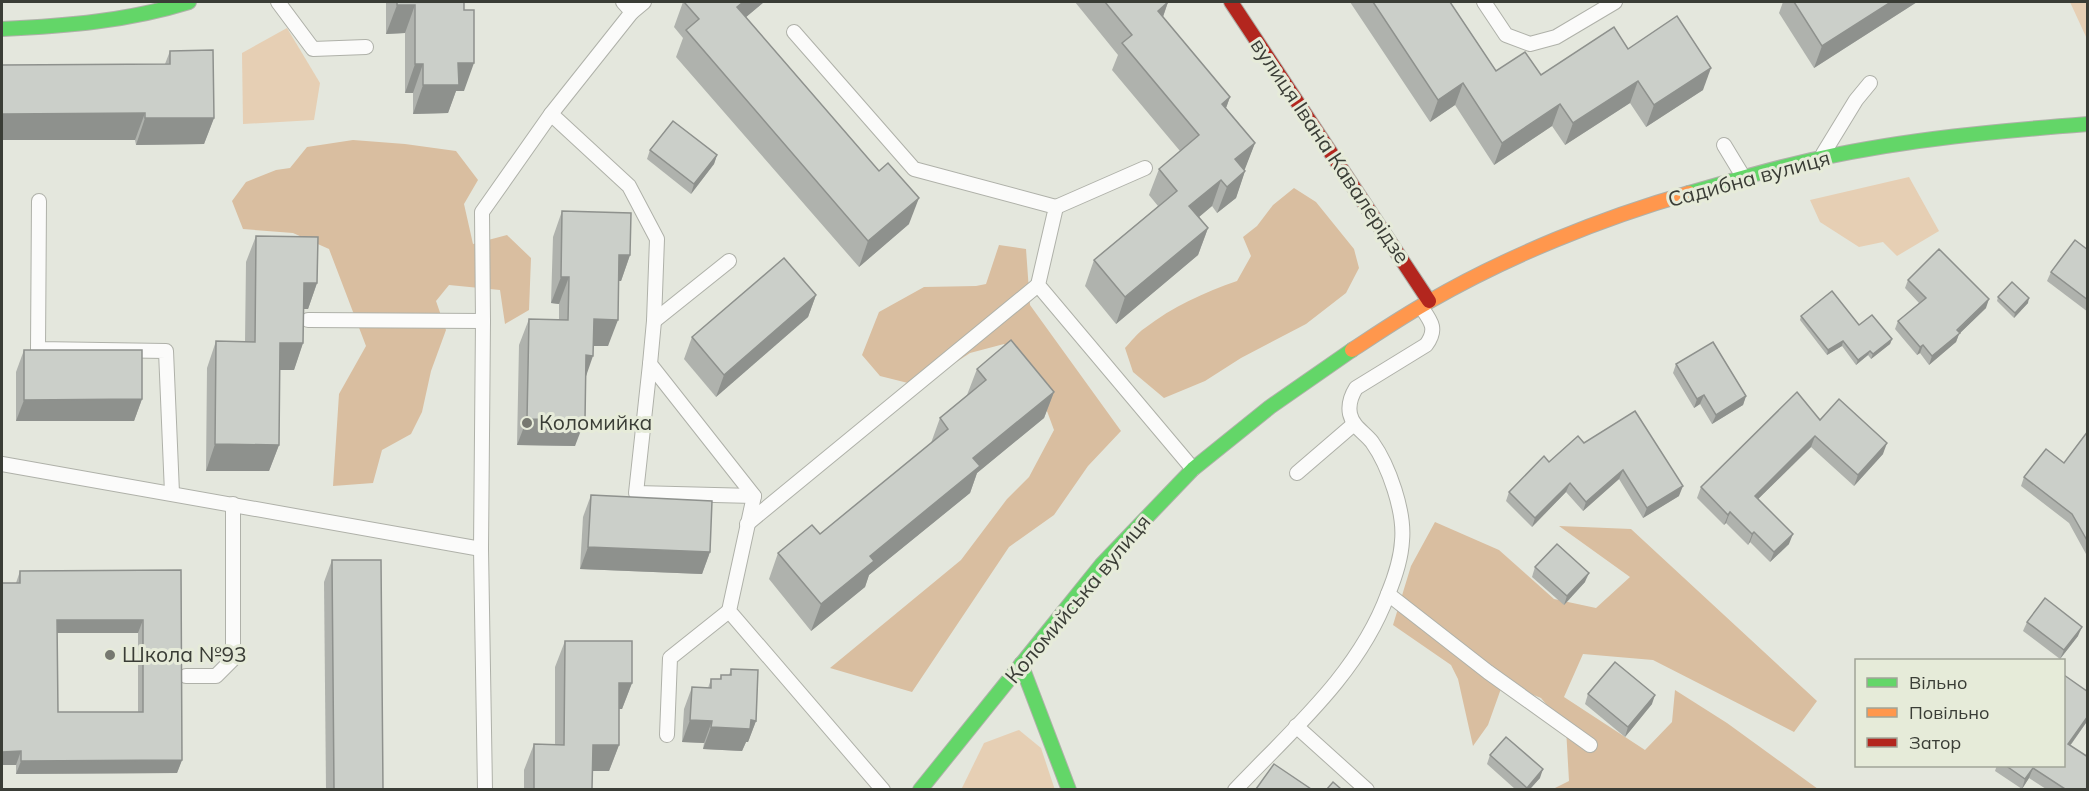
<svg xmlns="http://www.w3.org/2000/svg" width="2089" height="791" font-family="Mulish,sans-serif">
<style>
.green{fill:#e6cfb4}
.forest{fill:#d9bea0}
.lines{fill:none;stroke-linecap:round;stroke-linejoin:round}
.lane-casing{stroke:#afb1a9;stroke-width:16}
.fast-casing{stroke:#afb1a9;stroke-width:16}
.slow-casing{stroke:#afb1a9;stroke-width:16}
.jam-casing{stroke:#afb1a9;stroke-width:16}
.lane{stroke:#fbfbfa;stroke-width:14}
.fast{stroke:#63d668;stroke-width:14}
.slow{stroke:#ff974d;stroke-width:14}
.jam{stroke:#b3261e;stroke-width:14}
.wall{fill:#afb2ad;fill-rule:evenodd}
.shaded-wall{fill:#8e918d}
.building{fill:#cbcfc9;stroke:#8e918d;stroke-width:1.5;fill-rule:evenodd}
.poi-dot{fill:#767870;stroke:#e6ebd9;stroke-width:2}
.labels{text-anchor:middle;stroke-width:6;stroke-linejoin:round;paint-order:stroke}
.street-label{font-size:21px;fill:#3a3d36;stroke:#e6ebd9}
.poi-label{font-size:21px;fill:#3a3d36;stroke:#e6ebd9;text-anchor:start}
</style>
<rect width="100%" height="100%" fill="#e4e7dd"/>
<!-- green -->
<g class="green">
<polygon points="2070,2 2087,2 2087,40 2087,39"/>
<polygon points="287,28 320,83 314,120 243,124 242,53"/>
<polygon points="1909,177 1939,231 1897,256 1883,242 1859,247 1820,222 1810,200"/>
<polygon points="1019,730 1041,748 1055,790 961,790 984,743"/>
</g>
<!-- forest -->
<g class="forest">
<polygon points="353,140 405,144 456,151 478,180 464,204 473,244 507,235 531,258 529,310 505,324 500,290 449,285 436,301 446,330 431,371 422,412 411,434 382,450 373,483 333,486 339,394 366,346 329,249 293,233 243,229 232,201 246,182 276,170 290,168 307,147"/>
<path d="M 1294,188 L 1316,202 L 1354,249 L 1359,268 L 1346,293 L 1306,324 L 1241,358 L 1205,381 L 1164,398 L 1133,372 L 1125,348 C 1131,342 1137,333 1145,328 C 1172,307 1205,292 1237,281 L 1251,256 L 1243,237 L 1257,226 L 1273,205 Z"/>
<polygon points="999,245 1026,249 1030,305 1121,431 1088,466 1054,515 1009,547 912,692 830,668 961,560 1007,499 1029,477 1054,430 1034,376 1004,344 970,353 920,386 880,376 862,355 879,312 924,287 976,286 986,284"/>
<polygon points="1435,522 1499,550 1554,599 1596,608 1630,577 1559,526 1631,529 1817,701 1794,732 1653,660 1583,654 1564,697 1645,750 1672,722 1675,690 1727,723 1818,789 1553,789 1569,781 1566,728 1541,698 1503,683 1488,725 1473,746 1458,679 1451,665 1393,625 1411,566"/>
</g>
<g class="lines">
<!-- lane casing -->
<g class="lane-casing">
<g id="lane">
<polyline points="278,2 313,49 366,47"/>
<polyline points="1484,2 1506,35 1530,44 1556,37 1615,2"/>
<polyline points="632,12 644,2"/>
<polyline points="794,32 914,169 1056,207 1038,285 1193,469"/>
<polyline points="551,114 629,186 657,239 654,321 650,364 754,496 729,611 883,790"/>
<polyline points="1724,145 1744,178"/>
<polyline points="1823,154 1856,100 1870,83"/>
<polyline points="39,201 38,349 166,351 172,493"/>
<polyline points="1056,207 1145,168"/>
<polyline points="308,320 483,321"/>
<polyline points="654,321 729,261"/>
<polyline points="650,364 636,493 754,496"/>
<polyline points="2,464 481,549"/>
<polyline points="1297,473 1354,424"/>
<polyline points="747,524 1038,285"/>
<polyline points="1388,594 1488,672 1590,745"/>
<polyline points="186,676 216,676 233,659 233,504"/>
<polyline points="1296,726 1367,790"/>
<polyline points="667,735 670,658 729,611"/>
<polyline points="485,790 481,549 483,321 482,212 551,114 632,12 623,2"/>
<path d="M 1235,790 C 1293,729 1359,673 1388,594 C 1395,577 1401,559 1402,541 C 1405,512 1389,466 1372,442 C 1364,432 1353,427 1350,414 C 1348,404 1351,396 1356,388 L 1426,345 C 1438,329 1431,321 1421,307"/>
</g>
</g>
<!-- fast casing -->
<g class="fast-casing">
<g id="fast">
<path d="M 2,29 C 66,26 128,21 189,2"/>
<path d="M 1689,193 C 1732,181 1776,167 1821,158 C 1909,139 1998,131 2088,124"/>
<polyline points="1021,664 1069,790"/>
<polyline points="920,790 1102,564 1193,469 1270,407 1352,350"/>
</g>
</g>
<!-- slow casing -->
<g class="slow-casing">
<path id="slow" d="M 1352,350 C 1378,333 1403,316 1430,301 C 1508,256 1602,218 1689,193"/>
</g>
<!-- jam casing -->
<g class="jam-casing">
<polyline id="jam" points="1231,2 1429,301"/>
</g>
<!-- lane -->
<use href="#lane" class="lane"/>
<!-- fast -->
<use href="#fast" class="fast"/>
<!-- slow -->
<use href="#slow" class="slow"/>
<!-- jam -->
<use href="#jam" class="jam"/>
</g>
<!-- wall -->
<g class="wall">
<polygon points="386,2 464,2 464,91 456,91 448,113 413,114 413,93 405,93 405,33 386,34"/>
<polygon points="683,2 764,2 746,17 909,224 859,267 676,57 683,38 674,27"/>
<polygon points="1075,2 1168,2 1163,17 1230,97 1226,108 1255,143 1244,170 1245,171 1236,198 1217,213 1212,206 1199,217 1208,228 1198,255 1116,324 1085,286 1094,260 1158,206 1149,195 1159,169 1180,151 1112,70 1118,55"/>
<polygon points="1350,2 1450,2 1496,71 1541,75 1628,49 1703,90 1646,127 1630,103 1565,145 1552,126 1494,165 1455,105 1430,122"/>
<polygon points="1783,2 1917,2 1814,68 1779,13"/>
<polygon points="170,51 214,118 204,144 136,145 135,140 2,140 165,64"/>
<polygon points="650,150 717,155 714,164 691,194 647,159"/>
<polygon points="562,211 630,255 621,281 618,281 608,346 593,346 586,376 575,446 517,445 519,345 529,319 559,320 559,304 551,303 553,237"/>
<polygon points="256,236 317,283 308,309 304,309 303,343 294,370 279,370 279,445 269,471 206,471 207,368 216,341 245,342 246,262"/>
<polygon points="2088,250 2088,312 2047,281 2051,272"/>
<polygon points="1908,280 1986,308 1959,334 1956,342 1929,365 1920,353 1917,355 1895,329 1898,321 1919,303 1905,288"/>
<polygon points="816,295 808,317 716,397 684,359 692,337"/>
<polygon points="1998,297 2028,303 2014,318 1997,301"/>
<polygon points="1801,316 1859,325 1892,339 1890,344 1871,359 1868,355 1856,365 1842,346 1827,355 1800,320"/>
<polygon points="24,350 142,399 134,421 16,421 16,372"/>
<polygon points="1676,364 1746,396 1743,405 1712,424 1700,404 1694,408 1673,373"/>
<polygon points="977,369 1054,392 1044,418 977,473 970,493 869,575 865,587 811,631 769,579 778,553 820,534 931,443 940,418 967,395"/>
<polygon points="1820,420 1883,454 1854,486 1811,447 1758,499 1789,544 1770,562 1750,542 1748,545 1726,523 1724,525 1697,498 1701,487"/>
<polygon points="2088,431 2088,553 2086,554 2069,523 2021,486 2024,477 2064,463"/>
<polygon points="1584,443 1679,496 1643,518 1619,479 1583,511 1566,492 1532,527 1506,501 1509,492 1549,462"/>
<polygon points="591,495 710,552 702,574 580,569 583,517"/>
<polygon points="332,560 383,789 326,789 324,582"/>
<polygon points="1535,567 1585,582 1564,605 1532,577"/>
<path d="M 181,570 L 182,760 L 177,773 L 16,774 L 16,765 L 2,765 L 2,583 L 16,583 L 20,571 ZM 57,633 L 138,633 L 138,712 L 58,712 Z"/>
<polygon points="2027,622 2078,636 2060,659 2023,631"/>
<polygon points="565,641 632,683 622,709 619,709 619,745 609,771 592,771 592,789 524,789 524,770 534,744 555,744 555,667"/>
<polygon points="731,669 756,721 748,742 746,742 742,751 703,749 704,743 682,742 684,709 692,687 708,688 711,679 720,679 721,675 729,675"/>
<polygon points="2088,692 2088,720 2070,746 2088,789 2046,789 2029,778 2022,789 1995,771 1997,765 2064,765"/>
<polygon points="1588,694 1652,704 1625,737 1585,704"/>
<polygon points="1490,755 1540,778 1530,789 1515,789 1487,764"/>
</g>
<!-- shaded-wall -->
<g class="shaded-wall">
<polygon points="743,2 764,2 727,33 737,7"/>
<polygon points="1168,2 1159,28 1158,11"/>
<polygon points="1891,2 1917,2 1814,68 1822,46"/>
<polygon points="397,5 415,5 405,33 386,34"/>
<polygon points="458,63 474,63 464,91 456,91 448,113 413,114 423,85"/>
<polygon points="415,64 423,64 413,93 405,93"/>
<polygon points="1711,68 1703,90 1646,127 1654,105"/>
<polygon points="1638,81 1630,103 1565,145 1573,123"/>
<polygon points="1463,83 1455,105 1430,122 1438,100"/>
<polygon points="1230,97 1220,124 1222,104"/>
<polygon points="1560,104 1552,126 1494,165 1502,143"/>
<polygon points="145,113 135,140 2,140 2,114"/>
<polygon points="145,118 214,118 204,144 136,145"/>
<polygon points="1255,143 1245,169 1226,186 1235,159"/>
<polygon points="717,155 714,164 691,194 694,184"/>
<polygon points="1245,171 1236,198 1217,213 1227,187"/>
<polygon points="1221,180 1212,206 1180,233 1189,206"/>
<polygon points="919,198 909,224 859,267 868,241"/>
<polygon points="1208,228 1198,255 1116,324 1125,297"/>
<polygon points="619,255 630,255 621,281 609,281"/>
<polygon points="561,277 569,277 559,304 551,303"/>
<polygon points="304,283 317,283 308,309 294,309"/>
<polygon points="816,295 808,317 716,397 724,375"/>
<polygon points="2029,298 2028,303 2014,318 2015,313"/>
<polygon points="1989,299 1986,308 1959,334 1956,342 1929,365 1932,356"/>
<polygon points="594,319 618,320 608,346 584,346"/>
<polygon points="1892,339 1890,344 1871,359 1873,354"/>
<polygon points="1843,341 1842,346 1827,355 1828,350"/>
<polygon points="280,343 303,343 294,370 270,370"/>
<polygon points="1923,345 1920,353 1917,355 1920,347"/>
<polygon points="1870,351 1868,355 1856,365 1858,360"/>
<polygon points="586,355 593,356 584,382"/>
<polygon points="1054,392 1044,418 977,473 970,493 869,575 865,587 811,631 821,604 870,556 973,458"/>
<polygon points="1704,395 1700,404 1694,408 1697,399"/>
<polygon points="1746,396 1743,405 1712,424 1716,415"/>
<polygon points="142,399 134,421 16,421 24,400"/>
<polygon points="527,419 585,420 575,446 517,445"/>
<polygon points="1815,436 1811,447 1751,506 1755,496"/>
<polygon points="1887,443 1883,454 1854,486 1858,475"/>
<polygon points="215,444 279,445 269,471 206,471"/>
<polygon points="1623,470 1619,479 1583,511 1586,502"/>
<polygon points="1570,483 1566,492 1532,527 1535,518"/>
<polygon points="1683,486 1679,496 1643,518 1647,508"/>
<polygon points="1730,512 1726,523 1724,525 1728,515"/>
<polygon points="1754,532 1750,542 1748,545 1752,534"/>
<polygon points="1793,534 1789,544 1770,562 1774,552"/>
<polygon points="588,547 710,552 702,574 580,569"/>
<polygon points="1589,573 1585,582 1564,605 1567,596"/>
<polygon points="57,620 143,620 138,633 52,633"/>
<polygon points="2082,627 2078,636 2060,659 2064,650"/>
<polygon points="619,683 632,683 622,709 610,709"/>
<polygon points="1655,695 1652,704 1625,737 1628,727"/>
<polygon points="2088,716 2088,720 2064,754 2068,744"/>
<polygon points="690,720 712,721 704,743 682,742"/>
<polygon points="751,720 756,721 748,742 746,742 742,751 703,749 711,727"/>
<polygon points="593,745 619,745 609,771 583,771"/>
<polygon points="21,751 16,765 2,765 2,752"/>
<polygon points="182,760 177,773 16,774 21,761"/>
<polygon points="2033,768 2029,778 2022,789 2025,779"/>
<polygon points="1543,769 1540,778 1530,789 1526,789"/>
</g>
<!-- building -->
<g class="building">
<polygon points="397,2 464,2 464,10 474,10 474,63 458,63 459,85 423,85 423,64 415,64 415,5 397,5"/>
<polygon points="684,2 743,2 737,7 879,171 888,163 919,198 868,241 686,30 699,19"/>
<polygon points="1105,2 1168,2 1158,11 1230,97 1222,104 1255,143 1235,159 1245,171 1227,187 1221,180 1189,206 1208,228 1125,297 1094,260 1177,191 1159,169 1199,135 1122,43 1132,35"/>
<polygon points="1373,2 1450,2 1496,71 1525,52 1541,75 1614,27 1628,49 1677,16 1711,68 1654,105 1638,81 1573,123 1560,104 1502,143 1463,83 1438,100"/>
<polygon points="1794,2 1891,2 1822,46"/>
<polygon points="213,50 214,118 145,118 145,113 2,114 2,65 170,64 170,51"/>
<polygon points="673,121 717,155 694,184 650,150"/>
<polygon points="562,211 631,213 630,255 619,255 618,320 594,319 593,356 586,355 585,420 527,419 529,319 568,320 569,277 561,277"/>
<polygon points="256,236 318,237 317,283 304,283 303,343 280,343 279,445 215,444 216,341 255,342"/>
<polygon points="2075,240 2088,250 2088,300 2051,272"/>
<polygon points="1939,249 1989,299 1957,330 1960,333 1932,356 1923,345 1920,347 1898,321 1926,298 1908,280"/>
<polygon points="784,258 816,295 724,375 692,337"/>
<polygon points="2012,282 2029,298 2015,313 1998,297"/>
<polygon points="1832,291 1859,325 1872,315 1892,339 1873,354 1870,351 1858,360 1843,341 1828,350 1801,316"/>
<polygon points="1011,340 1054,392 973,458 980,466 870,556 874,561 821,604 778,553 812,525 820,534 948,429 940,418 986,380 977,369"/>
<polygon points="1713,342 1746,396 1716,415 1704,395 1697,399 1676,364"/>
<polygon points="24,350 142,350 142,399 24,400"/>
<polygon points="1797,392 1820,420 1839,399 1887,443 1858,475 1815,436 1755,496 1793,534 1774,552 1754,532 1752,534 1730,512 1728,515 1701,487"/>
<polygon points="1635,411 1683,486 1647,508 1623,470 1586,502 1570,483 1535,518 1509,492 1544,456 1549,462 1578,436 1584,443"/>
<polygon points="2088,431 2088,542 2072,514 2024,477 2046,449 2064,463"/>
<polygon points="591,495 712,501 710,552 588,547"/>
<polygon points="1557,544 1589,573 1567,596 1535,567"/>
<polygon points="332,560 381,560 383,789 334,789"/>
<path d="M 181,570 L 182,760 L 21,761 L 21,751 L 2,752 L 2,583 L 20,583 L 20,571 ZM 57,620 L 143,620 L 143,712 L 58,712 Z"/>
<polygon points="2045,598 2082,627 2064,650 2027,622"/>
<polygon points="565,641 632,641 632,683 619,683 619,745 593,745 592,789 534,789 534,744 564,745"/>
<polygon points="1615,662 1655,695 1628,727 1588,694"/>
<polygon points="731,669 758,670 756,721 751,720 750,729 711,727 712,721 690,720 692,687 711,688 711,679 721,679 721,675 731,675"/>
<polygon points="2064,675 2088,692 2088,716 2068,744 2088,757 2088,789 2065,789 2033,768 2025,779 2005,765 2064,765"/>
<polygon points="1506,737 1543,769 1527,788 1490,755"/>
<polygon points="1274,764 1311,789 1256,789"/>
<polygon points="1333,782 1341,789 1327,789"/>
</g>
<!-- markers -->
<g class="poi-dot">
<circle cx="527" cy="423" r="6"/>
<circle cx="110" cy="655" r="6"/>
</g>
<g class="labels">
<!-- street labels -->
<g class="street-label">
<text transform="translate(1330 151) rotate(56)" y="7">вулиця Івана Кавалерідзе</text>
<text transform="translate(1749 179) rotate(-15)" y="7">Садибна вулиця</text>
<text transform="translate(1078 599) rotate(-50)" y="7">Коломийська вулиця</text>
</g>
<!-- poi labels -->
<g class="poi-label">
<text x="539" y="430">Коломийка</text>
<text x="122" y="662">Школа №93</text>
</g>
</g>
<!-- border -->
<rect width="2089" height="791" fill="none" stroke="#3a3d36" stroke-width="6"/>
<!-- legend -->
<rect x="1855" y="659" width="210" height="108" fill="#e6ebd9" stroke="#a1a598" stroke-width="1.5"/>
<rect x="1867" y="678" width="30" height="9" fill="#63d668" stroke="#a1a598" stroke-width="1.5"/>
<text x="1909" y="689" font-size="18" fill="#3a3d36">Вільно</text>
<rect x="1867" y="708" width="30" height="9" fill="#ff974d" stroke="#a1a598" stroke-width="1.5"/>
<text x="1909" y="719" font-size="18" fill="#3a3d36">Повільно</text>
<rect x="1867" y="738" width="30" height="9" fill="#b3261e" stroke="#a1a598" stroke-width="1.5"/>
<text x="1909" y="749" font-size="18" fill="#3a3d36">Затор</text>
</svg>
